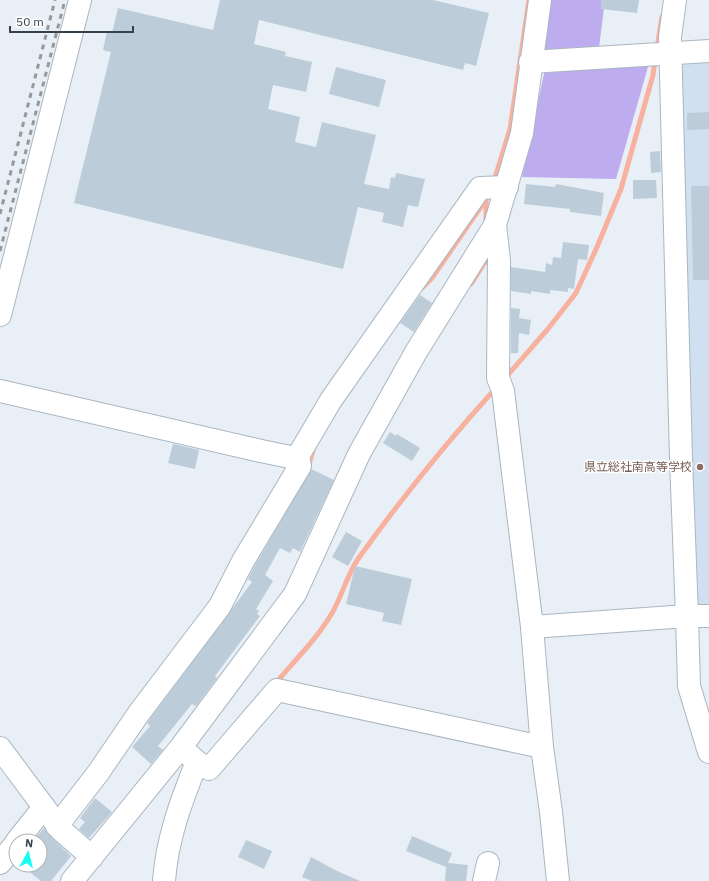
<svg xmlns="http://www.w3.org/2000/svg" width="709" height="881" font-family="'IBM Plex Sans','Noto Sans JP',sans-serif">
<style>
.education{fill:#d1e0f0}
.green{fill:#bdadee}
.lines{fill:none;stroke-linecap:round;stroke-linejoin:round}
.stream{stroke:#f8b19e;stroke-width:5}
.building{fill:#bccdd9}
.minor-casing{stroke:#a9b7c2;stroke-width:24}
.minor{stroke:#fff;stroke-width:22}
.rail{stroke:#989898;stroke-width:3;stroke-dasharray:5 5;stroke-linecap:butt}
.education-dot{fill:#8d6e63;stroke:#fff;stroke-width:1.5}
.labels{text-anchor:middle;stroke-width:3;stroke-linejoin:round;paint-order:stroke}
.education-label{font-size:12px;fill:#785e54;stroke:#fff;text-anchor:end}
</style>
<rect width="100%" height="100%" fill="#e8eff6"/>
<!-- education -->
<polygon class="education" points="709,56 709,609 695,609 678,69 686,57"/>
<!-- green -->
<g class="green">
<polygon points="548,0 605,0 599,48 544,52"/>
<polygon points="650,60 616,179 522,177 545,69"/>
</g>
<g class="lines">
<!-- stream -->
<g class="stream">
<polyline points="657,48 662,17"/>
<polyline points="494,181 510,129 529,0"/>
<polyline points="486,219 486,197"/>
<polyline points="471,284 489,256 489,253"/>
<polyline points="422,288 432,278 487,198"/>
<polyline points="506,377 547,330 576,293 597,247 621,189 653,75 655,60"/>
<polyline points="308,468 314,447"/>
<path d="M 275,684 C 294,661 317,639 332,613 C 342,596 347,575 358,559 C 401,499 446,443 495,389"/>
</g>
</g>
<!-- building -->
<g class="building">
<polygon points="220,0 433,0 489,13 476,66 465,63 463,70 259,20 254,44 286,52 285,56 312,62 306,92 273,85 268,109 300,117 295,142 316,147 322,122 376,135 364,184 389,189 391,177 395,178 396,173 425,179 418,207 408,205 403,227 382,222 384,213 358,207 343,269 74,203 111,52 103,50 107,31 112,33 118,8 213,30"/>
<polygon points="601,0 639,0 637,13 601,9"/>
<polygon points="336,67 386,80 379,107 329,94"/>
<polygon points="709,112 709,129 687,130 687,113"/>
<polygon points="660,151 661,172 651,173 650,152"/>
<polygon points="633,180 656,180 657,198 633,199"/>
<polygon points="526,184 555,187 556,184 604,193 601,216 570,212 570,209 524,204"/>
<polygon points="691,186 709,186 709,280 693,280"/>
<polygon points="563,242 589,245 587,260 578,259 574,289 568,288 568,292 550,290 550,294 531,291 531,294 511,291 511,267 545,272 546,263 552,265 553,257 561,258"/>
<polygon points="420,295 432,303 414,332 400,323"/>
<polygon points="511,308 520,309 519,318 531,320 529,335 519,333 518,353 511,353"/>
<polygon points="390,432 396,436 397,434 420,448 412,461 383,443"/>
<polygon points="173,444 199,450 195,469 168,463"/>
<polygon points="311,469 334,480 300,552 293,548 290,553 280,548 265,575 273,581 256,609 259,611 257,614 260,616 215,676 217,678 196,706 192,704 158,746 163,750 151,764 132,747 150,726 147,723 149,720 252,582 248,579 254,567"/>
<polygon points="346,532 362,541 348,566 332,557"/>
<polygon points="355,566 412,579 401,625 382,621 384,613 346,604"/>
<polygon points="95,798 112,812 89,838 79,829 85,822 80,818"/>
<polygon points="44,828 53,839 71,856 51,881 41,881 21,865 40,865 40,841 33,841"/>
<polygon points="412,836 452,853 448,863 468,865 466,881 445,881 446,867 406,851"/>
<polygon points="246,840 272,851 264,869 238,857"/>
<polygon points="311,857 337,871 360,881 312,881 302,877"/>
</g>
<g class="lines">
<!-- minor casing -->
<g class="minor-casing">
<g id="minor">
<polyline points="675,0 670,37 681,459 687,616 709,616"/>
<polyline points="530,62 709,51"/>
<polyline points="495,225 499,260 498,378 503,391 532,627 542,747 551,812 558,881"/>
<polyline points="0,315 80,0"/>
<polyline points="0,391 261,451 290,457 298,456 331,400 480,188 507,187"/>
<polyline points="532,627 687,616 689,686 709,752"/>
<polyline points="0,748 61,830 92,857"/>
<polyline points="197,762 209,769 277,690 542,747"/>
<polyline points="57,826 98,773 139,713 220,606 243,561 300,466 298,456"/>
<polyline points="17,841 44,807"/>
<polyline points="0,863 16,843"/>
<polyline points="72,881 181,747 295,594 359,454 416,352 495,225 522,133 540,0"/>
<path d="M 164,881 C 167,839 181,801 197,762 L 186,752"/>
<polyline points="484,881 488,863"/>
</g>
</g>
<!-- minor -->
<use href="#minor" class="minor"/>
<!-- rail -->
<g class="rail">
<polyline points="0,214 55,0"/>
<polyline points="0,251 65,0"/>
</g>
</g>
<!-- markers -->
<circle class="education-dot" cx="700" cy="467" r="4"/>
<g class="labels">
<!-- education labels -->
<g class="education-label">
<text x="692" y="471">県立総社南高等学校</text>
</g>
</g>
<!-- north arrow -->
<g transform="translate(28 853) rotate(7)"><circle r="19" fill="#ffffff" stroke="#afb3b7"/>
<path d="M0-3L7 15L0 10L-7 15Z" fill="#16fff4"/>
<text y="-6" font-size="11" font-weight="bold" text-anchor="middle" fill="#36424a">N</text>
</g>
<!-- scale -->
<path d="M10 26v6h123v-6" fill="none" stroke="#36424a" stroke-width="2"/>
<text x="16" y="26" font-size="12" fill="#36424a" stroke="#ffffff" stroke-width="3" paint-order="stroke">50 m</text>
</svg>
